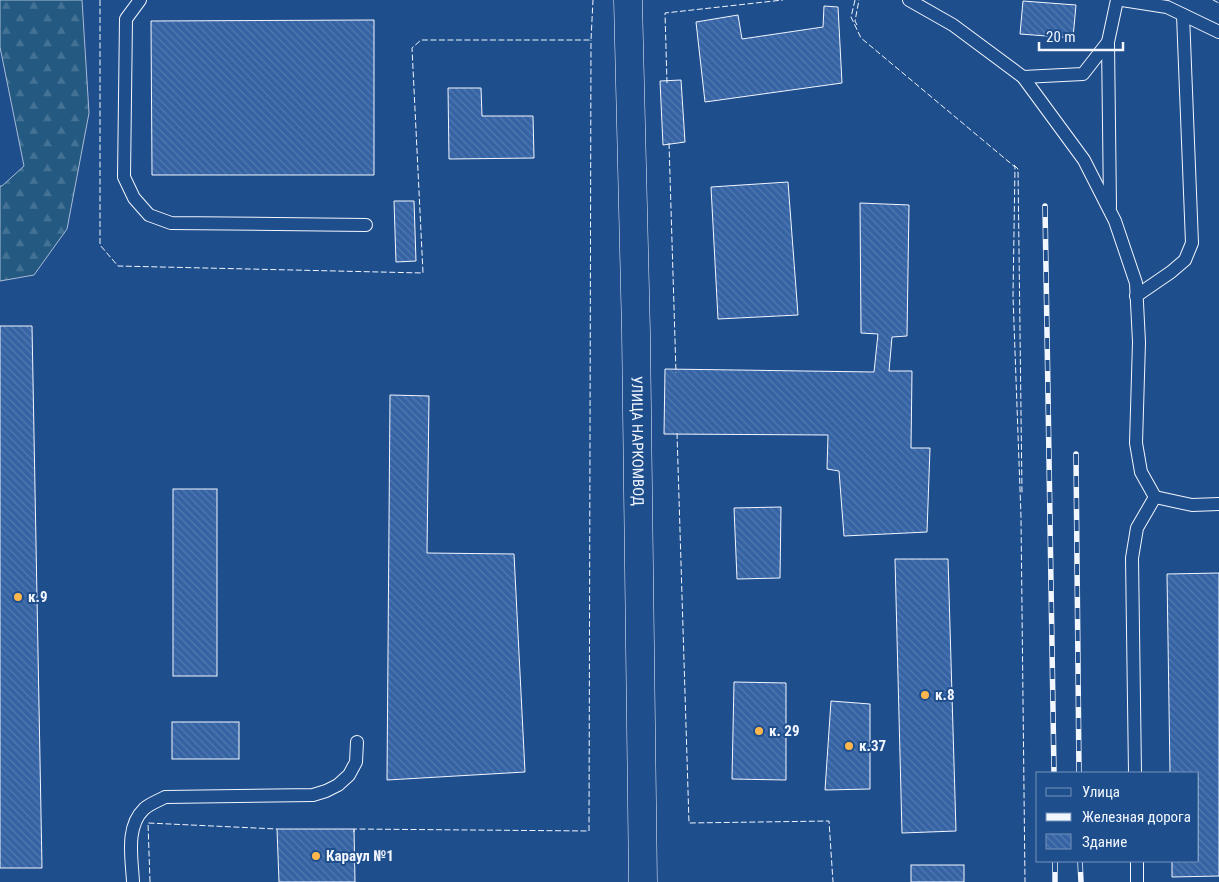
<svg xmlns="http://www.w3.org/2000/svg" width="1219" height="882" font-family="'Roboto Condensed',sans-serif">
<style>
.forest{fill:url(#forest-firs);stroke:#a8bbd7}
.building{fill:url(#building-back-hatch);stroke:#f2f6ff}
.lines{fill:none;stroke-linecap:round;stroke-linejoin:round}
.service-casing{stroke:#f2f6ff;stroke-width:14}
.tertiary-casing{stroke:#f2f6ff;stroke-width:29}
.service{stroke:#1f4e8c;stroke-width:12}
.tertiary{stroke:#1f4e8c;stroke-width:28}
.rail-casing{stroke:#f2f6ff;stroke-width:5.5}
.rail{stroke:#1f4e8c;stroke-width:4;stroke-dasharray:11;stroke-linecap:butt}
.fence{stroke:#f2f6ff;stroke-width:1;stroke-dasharray:6 2.5;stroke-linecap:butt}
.poi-dot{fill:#ffb74d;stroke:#1f4e8c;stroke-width:2}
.labels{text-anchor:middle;stroke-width:4;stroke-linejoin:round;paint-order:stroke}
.street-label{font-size:15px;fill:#f2f6ff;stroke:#1f4e8c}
.poi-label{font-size:15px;font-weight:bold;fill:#f2f6ff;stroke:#1f4e8c;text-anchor:start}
</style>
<defs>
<pattern id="forest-firs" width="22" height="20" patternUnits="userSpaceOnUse" patternTransform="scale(1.25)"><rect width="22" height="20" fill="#245a82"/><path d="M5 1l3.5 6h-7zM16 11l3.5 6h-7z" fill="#447295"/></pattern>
<pattern id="building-back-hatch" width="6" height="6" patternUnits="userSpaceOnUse" patternTransform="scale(1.25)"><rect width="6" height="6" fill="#3563a3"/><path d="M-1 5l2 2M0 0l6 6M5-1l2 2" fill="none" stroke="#537ab1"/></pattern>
</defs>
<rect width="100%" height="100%" fill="#1f4e8c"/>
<!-- forest -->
<polygon class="forest" points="0,0 82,0 89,113 67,229 34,275 0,281 0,186 2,186 24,166 0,47"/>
<!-- building -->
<g class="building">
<polygon points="1023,1 1076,5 1073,38 1020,34"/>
<polygon points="824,6 838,7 842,83 705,102 696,22 738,15 742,39 823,27"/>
<polygon points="374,20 374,175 152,175 151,21"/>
<polygon points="681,80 685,142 663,145 660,81"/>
<polygon points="448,88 481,88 482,116 533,116 534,158 449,159"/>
<polygon points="788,182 798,315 718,319 711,187"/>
<polygon points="394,201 414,201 416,261 396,262"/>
<polygon points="860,203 909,205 907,336 892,337 889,371 912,371 911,448 930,448 927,532 844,536 839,471 827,469 828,435 664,434 665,369 874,372 878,334 861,333"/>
<polygon points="0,326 32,326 42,868 0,868"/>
<polygon points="390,395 429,396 427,553 514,554 525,772 387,780"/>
<rect x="173" y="489" width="44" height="187"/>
<polygon points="781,507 780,578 737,579 734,508"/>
<polygon points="895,559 948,559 956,831 902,833"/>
<polygon points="1219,573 1219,876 1172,877 1172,861 1198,861 1198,773 1170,773 1167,574"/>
<polygon points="734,682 786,683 786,780 732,779"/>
<polygon points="831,701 870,704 870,789 825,790"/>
<rect x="172" y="722" width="67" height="37"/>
<polygon points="277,829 354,829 355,882 279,882"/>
<rect x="911" y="865" width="53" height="17"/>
</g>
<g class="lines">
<!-- service casing -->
<g class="service-casing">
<g id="service">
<polyline points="140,0 126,19 124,177 134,198 149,215 171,223 366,225"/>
<polyline points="909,0 953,25 1023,77 1083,74 1108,42 1117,0"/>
<polyline points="1122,0 1167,7 1219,32"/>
<polyline points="1108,42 1110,207"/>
<polyline points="1023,77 1084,160 1115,221 1136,283 1139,342 1136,443 1141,472 1155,497 1192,505 1219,504"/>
<polyline points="1136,296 1171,272 1185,260 1192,243 1183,15"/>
<polyline points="1135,773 1132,558 1137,528 1155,497"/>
<polyline points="1137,861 1137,882"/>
<path d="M 133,882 C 132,859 125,827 144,809 C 149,804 158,801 165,797 L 313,795 L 326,791 L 338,785 L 349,775 L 356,762 L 357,742"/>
</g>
</g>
<!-- tertiary casing -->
<g class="tertiary-casing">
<g id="tertiary">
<path id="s1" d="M 628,0 L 636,332 L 643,882"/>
</g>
</g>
<!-- service -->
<use href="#service" class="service"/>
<!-- tertiary -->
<use href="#tertiary" class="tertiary"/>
<!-- rail casing -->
<g class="rail-casing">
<g id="rail">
<polyline points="1045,206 1054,773"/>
<polyline points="1076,454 1079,773"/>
<polyline points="1055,861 1055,882"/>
<polyline points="1080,861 1081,882"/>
</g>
</g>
<!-- rail -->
<use href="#rail" class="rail"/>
<!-- fence -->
<g class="fence">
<polyline points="100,0 100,245 118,266 423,273 412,48 421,40 591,40 593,0"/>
<polyline points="855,0 851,17 861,38 1015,167 1013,296 1021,517 1025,882"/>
<polyline points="1213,0 1219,3"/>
<polyline points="857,25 855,21 859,0"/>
<polyline points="667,83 665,13 783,0"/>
<polyline points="669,143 676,373"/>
<polyline points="1014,165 1018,169 1022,493"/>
<polyline points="677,433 689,823 829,821 833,882"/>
<polyline points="354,832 354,829 589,831 591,40"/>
<polyline points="150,882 148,823 277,829"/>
</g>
</g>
<!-- markers -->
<g class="poi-dot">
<circle cx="18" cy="597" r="5"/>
<circle cx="925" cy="695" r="5"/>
<circle cx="759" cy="731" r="5"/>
<circle cx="849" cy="746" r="5"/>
<circle cx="316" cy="856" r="5"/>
</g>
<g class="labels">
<!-- street labels -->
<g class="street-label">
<text dy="5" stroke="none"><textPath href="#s1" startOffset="441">УЛИЦА НАРКОМВОД</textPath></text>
</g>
<!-- poi labels -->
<g class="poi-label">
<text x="28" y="602">к.9</text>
<text x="935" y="700">к.8</text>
<text x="769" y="736">к. 29</text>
<text x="859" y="751">к.37</text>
<text x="326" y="861">Караул №1</text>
</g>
</g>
<!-- legend -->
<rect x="1036" y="772" width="162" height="90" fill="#1f4e8c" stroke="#7391ba"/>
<rect x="1046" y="788" width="25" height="8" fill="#1f4e8c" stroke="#7391ba"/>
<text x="1082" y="797" font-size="15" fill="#f2f6ff">Улица</text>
<rect x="1046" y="813" width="25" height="8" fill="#f2f6ff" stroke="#7391ba"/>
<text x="1082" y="822" font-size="15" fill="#f2f6ff">Железная дорога</text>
<rect x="1046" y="834" width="25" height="15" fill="url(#building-back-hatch)" stroke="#7391ba"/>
<text x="1082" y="847" font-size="15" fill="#f2f6ff">Здание</text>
<!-- scale -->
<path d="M1039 42v8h84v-8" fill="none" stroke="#f2f6ff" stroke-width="2.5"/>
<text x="1046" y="42" font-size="15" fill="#f2f6ff" stroke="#1f4e8c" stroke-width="4" paint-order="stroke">20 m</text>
</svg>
